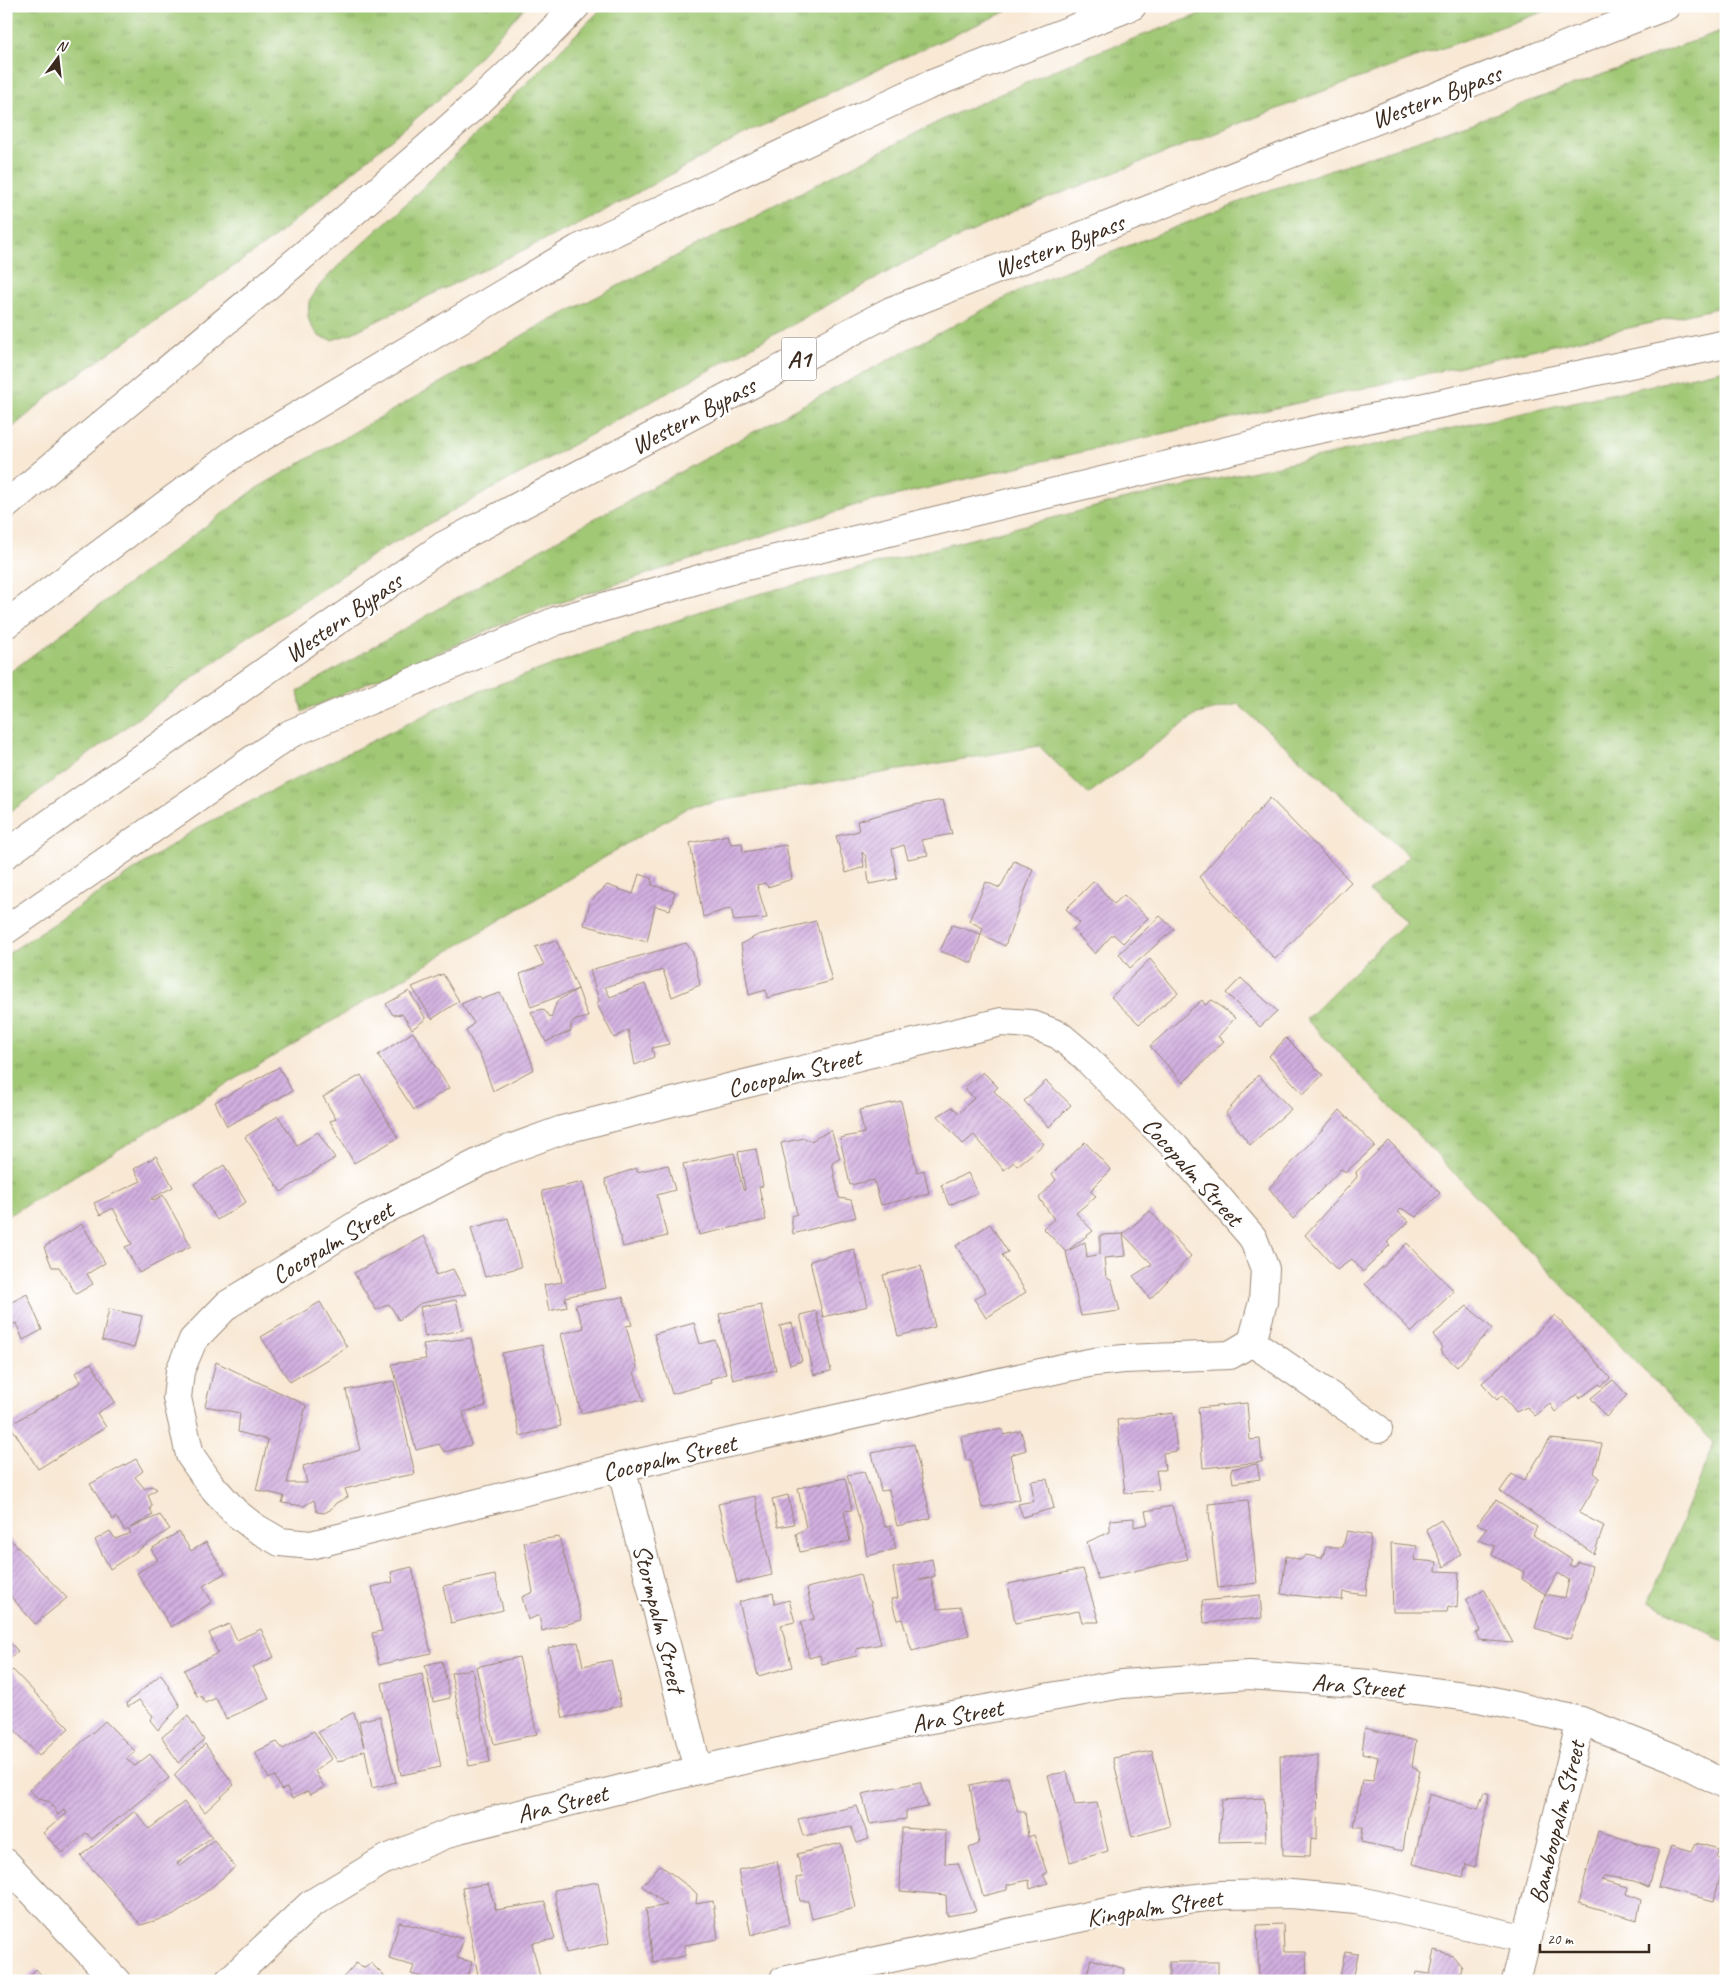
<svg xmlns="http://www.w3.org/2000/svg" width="1732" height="1987" font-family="Caveat,sans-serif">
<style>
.grass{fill:url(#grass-tufts);stroke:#6e7949}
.building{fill:url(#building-hatch)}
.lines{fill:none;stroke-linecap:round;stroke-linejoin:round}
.minor-casing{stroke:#9a8979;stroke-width:30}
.highway-casing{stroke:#9a8979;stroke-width:30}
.minor{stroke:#fff;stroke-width:28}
.highway{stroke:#fff;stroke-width:28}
.labels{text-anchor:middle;stroke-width:5;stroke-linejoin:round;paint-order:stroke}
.shield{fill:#fff;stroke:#766a62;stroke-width:1}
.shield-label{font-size:24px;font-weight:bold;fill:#3b2a1e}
.street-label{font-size:25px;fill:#3b2a1e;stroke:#fff}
</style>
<defs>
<pattern id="grass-tufts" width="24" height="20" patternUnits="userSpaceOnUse" patternTransform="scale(1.25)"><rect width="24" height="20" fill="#a0c874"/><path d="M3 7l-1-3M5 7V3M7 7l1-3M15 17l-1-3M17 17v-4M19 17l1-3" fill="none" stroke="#84a35f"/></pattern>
<pattern id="building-hatch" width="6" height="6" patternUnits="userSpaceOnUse" patternTransform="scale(1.25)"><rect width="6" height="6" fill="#d2afe0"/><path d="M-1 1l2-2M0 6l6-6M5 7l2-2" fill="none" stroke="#ac8fb5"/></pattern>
</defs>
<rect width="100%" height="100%" fill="#fff"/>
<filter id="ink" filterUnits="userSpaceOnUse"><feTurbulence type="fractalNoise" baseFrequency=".02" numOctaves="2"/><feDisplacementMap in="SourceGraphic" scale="10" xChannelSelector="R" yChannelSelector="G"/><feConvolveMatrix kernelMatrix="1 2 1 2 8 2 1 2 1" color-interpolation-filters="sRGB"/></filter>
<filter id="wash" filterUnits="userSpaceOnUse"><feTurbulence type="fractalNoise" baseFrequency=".0096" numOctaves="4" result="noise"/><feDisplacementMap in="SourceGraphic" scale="20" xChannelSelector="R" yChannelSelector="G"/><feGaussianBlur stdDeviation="1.12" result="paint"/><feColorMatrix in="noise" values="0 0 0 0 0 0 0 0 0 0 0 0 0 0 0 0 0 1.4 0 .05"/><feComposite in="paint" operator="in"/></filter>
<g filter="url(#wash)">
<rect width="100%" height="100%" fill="#f8e8d4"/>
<!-- grass -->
<g class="grass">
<polygon points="6,6 526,6 439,99 270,241 59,388 6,433"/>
<polygon points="604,6 1018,6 876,70 736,139 602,212 350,334 332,340 320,337 312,327 308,318 309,302 320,285 338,266 409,201"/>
<polygon points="1222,6 1559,6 1321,92 1023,208 906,262 379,551 243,641 6,815 6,675 257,488 532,330 946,118 1087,56"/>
<polygon points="1726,29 1726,306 1051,459 856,505 523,615 302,712 298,691 572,531 803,405 1034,283 1270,190 1476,121"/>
<polygon points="1726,369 1726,1643 1649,1601 1714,1443 1306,1019 1406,921 1369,892 1409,856 1238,704 1197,714 1088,794 1039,746 690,806 6,1217 6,955 199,827 455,700 728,602 1130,498"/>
</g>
<g id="blocks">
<!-- building -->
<g class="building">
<polygon points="1270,798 1351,882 1275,959 1199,877"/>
<polygon points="943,800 952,834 921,840 928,855 908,859 904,845 892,849 897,879 869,884 866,856 862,852 864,867 846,873 836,836 859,831 857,821 915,805"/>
<polygon points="728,835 731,844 742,843 743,852 786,845 792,879 768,887 765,883 757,885 767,918 734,921 731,908 703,917 690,843"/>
<polygon points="1014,861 1033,869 1005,946 981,934 983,928 969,921 986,882 1000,888"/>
<polygon points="639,874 651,878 652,885 675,892 670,910 655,906 647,942 584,925 590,902 607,885 633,894"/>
<polygon points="1094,881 1114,904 1124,895 1148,918 1123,943 1113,934 1095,954 1073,929 1080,923 1066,909"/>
<polygon points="1160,916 1174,929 1130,968 1119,954"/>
<polygon points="816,921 832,981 767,998 766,990 749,995 741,944 758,935"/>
<polygon points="952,925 981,934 972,963 940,951"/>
<polygon points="556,940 578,989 588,1017 573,1021 571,1024 571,1031 546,1042 531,1012 543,1009 551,1018 557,1001 578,989 531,1007 520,974 544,965 535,947"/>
<polygon points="686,943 693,953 700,985 672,997 663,970 605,987 610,997 645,984 669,1044 652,1048 654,1057 635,1065 628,1030 614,1038 596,1002 599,1001 590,970"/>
<polygon points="1150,959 1178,993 1139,1024 1111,997"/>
<polygon points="443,974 459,1001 432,1019 412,987"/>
<polygon points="1241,978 1277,1011 1260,1027 1226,993"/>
<polygon points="409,991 426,1019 412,1029 402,1014 393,1015 386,1004"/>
<polygon points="500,993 519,1027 534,1069 493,1091 481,1057 466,1031 474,1023 461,1004 479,996 482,999"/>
<polygon points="1202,1000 1205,1005 1212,1000 1235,1018 1218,1037 1224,1041 1183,1083 1150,1046"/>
<polygon points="413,1032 449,1088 414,1110 378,1055"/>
<polygon points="1286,1038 1323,1075 1303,1094 1269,1056"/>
<polygon points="279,1067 292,1091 227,1126 215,1102"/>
<polygon points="983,1072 998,1087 994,1091 1044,1144 1017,1166 1014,1162 1004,1170 974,1135 963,1144 938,1116 952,1107 959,1113 974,1098 964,1088"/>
<polygon points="361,1075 398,1138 354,1163 330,1121 336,1119 323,1097"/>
<polygon points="1258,1075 1291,1109 1250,1145 1226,1113"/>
<polygon points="1046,1081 1071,1105 1049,1127 1024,1101"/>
<polygon points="901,1101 917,1172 924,1170 929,1194 881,1205 874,1180 850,1185 840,1138 864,1133 859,1110"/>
<polygon points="1340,1110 1375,1146 1346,1172 1341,1169 1293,1219 1269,1188"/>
<polygon points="278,1116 297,1145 318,1132 335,1158 281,1192 245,1137"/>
<polygon points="831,1130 840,1158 832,1163 839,1198 851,1200 856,1217 793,1234 791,1216 797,1214 781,1143 804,1138 811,1141"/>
<polygon points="1389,1141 1440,1193 1416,1217 1401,1208 1398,1212 1409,1222 1387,1242 1390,1245 1363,1272 1352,1259 1337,1270 1305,1235 1357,1177 1356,1172"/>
<polygon points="1085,1142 1111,1170 1090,1191 1096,1196 1076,1213 1093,1231 1066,1252 1085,1242 1087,1257 1100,1254 1100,1235 1123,1234 1150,1211 1191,1256 1150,1299 1133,1276 1152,1264 1123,1234 1126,1256 1104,1258 1106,1277 1112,1281 1120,1311 1081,1316 1066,1252 1043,1228 1054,1219 1039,1198 1056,1180 1052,1174"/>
<polygon points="756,1149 763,1186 759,1187 766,1220 699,1235 683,1164 734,1153 743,1190 745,1190 738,1152"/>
<polygon points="156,1156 173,1187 151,1199 154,1200 163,1195 191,1246 139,1273 125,1247 132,1244 113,1208 100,1215 94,1203 141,1181 134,1169"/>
<polygon points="224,1165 246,1202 217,1220 194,1184"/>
<polygon points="668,1165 675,1190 657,1195 667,1236 623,1247 605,1179 637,1168 637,1172"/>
<polygon points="968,1173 977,1193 949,1205 941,1185"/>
<polygon points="583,1182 606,1288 565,1297 567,1307 549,1311 544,1285 562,1282 542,1191"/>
<polygon points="508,1218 521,1267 485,1277 471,1228"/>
<polygon points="82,1224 105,1263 87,1274 93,1284 76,1294 59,1267 52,1267 44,1247"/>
<polygon points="990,1224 1008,1252 1002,1255 1026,1292 986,1318 974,1299 986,1292 956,1246"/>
<polygon points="424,1236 432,1252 436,1275 453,1269 466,1294 421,1303 399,1320 389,1304 376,1310 354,1273"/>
<polygon points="1407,1243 1454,1291 1412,1332 1365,1284"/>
<polygon points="854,1249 868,1306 823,1317 810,1261"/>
<polygon points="921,1266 935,1327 898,1336 883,1275"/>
<polygon points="27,1294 42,1330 23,1340 16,1323 6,1327 6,1303 10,1311 8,1304"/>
<polygon points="623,1297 632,1325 626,1326 637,1367 634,1372 644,1402 638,1400 581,1413 561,1334 584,1328 575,1305"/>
<polygon points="456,1300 463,1330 425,1337 420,1307"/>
<polygon points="320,1302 347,1347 290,1382 261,1337"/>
<polygon points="761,1305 776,1370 733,1380 719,1314"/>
<polygon points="1467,1306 1492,1328 1457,1367 1440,1351 1442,1346 1433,1335"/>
<polygon points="109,1309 142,1316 134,1348 102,1340"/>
<polygon points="816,1311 831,1371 814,1375 800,1315"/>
<polygon points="1555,1315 1610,1378 1601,1386 1599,1384 1579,1399 1577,1394 1555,1412 1550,1404 1535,1416 1527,1407 1516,1412 1502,1395 1497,1400 1482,1383"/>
<polygon points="694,1323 700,1344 715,1340 726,1374 710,1379 711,1383 672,1394 654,1334"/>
<polygon points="792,1323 802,1361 790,1365 780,1326"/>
<polygon points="471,1338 486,1406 463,1412 471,1445 444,1452 439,1444 416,1450 392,1364 426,1359 423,1344"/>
<polygon points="542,1345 561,1426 520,1436 502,1353"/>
<polygon points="216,1362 306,1405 287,1483 307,1483 303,1466 360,1450 346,1390 394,1381 415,1474 372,1482 345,1489 348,1497 336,1503 330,1510 324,1513 317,1512 314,1500 304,1506 282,1503 284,1496 256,1490 268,1440 238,1432 240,1413 205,1406"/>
<polygon points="91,1363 115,1402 97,1413 106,1427 38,1469 10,1425 81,1382 75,1373"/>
<polygon points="1613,1380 1627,1395 1606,1417 1591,1398"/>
<polygon points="1247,1403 1250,1440 1260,1439 1262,1462 1203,1468 1198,1408"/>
<polygon points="1173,1413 1177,1451 1163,1453 1165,1470 1156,1470 1159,1490 1125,1493 1117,1420"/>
<polygon points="1002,1429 1004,1435 1021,1431 1026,1450 1010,1455 1020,1499 982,1508 971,1460 966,1460 961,1437"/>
<polygon points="1550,1439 1602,1444 1594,1473 1600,1478 1579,1513 1604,1526 1594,1554 1500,1491 1512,1474 1524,1481"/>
<polygon points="914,1444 931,1518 897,1526 889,1490 881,1491 872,1453"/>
<polygon points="136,1459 143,1471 135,1477 145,1489 152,1486 157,1489 148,1495 152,1505 150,1509 153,1515 130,1528 160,1515 170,1529 110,1569 95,1540 110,1531 115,1539 131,1533 128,1529 125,1531 116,1517 113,1520 90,1484"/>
<polygon points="1257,1464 1260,1479 1233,1483 1231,1469"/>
<polygon points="864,1472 885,1527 890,1525 896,1549 867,1556 863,1533 847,1475"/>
<polygon points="845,1478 852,1510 844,1511 850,1541 800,1552 796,1534 806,1528 798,1488"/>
<polygon points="1047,1479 1054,1508 1023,1517 1018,1504 1034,1501 1031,1481"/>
<polygon points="788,1495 794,1524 778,1527 772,1499"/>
<polygon points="755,1496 772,1575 737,1583 718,1504"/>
<polygon points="1248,1500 1257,1583 1218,1588 1208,1504"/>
<polygon points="1496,1500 1537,1527 1533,1535 1572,1560 1569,1565 1574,1567 1578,1562 1592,1566 1585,1599 1570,1639 1535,1628 1545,1594 1565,1598 1569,1580 1558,1573 1545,1594 1522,1579 1524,1572 1492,1555 1495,1546 1478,1540 1487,1528 1477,1524"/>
<polygon points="1172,1506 1188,1559 1098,1579 1087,1542 1110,1532 1110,1520 1134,1518 1134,1527 1148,1524 1145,1511"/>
<polygon points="1441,1520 1461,1554 1444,1567 1426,1529"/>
<polygon points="1347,1531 1371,1535 1366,1595 1343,1592 1342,1600 1281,1594 1286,1556 1301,1560 1305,1555 1322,1558 1326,1547 1343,1547"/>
<polygon points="179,1532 191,1551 206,1542 225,1573 203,1586 212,1602 171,1627 137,1573 158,1560 151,1549"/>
<polygon points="8,1537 67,1598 35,1624 6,1591 6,1539"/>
<polygon points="559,1537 582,1620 542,1631 539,1615 528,1620 522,1597 533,1592 524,1542"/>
<polygon points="1391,1543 1417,1546 1414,1560 1437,1562 1436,1571 1459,1572 1457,1608 1448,1606 1447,1612 1393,1612"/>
<polygon points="932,1559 935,1576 917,1581 931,1578 938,1609 961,1607 969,1635 912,1651 902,1619 897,1620 891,1599 898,1598 893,1568"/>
<polygon points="412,1567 431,1653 379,1665 372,1633 382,1631 372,1587 393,1582 391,1572"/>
<polygon points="1083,1569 1099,1622 1082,1622 1079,1611 1015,1623 1008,1584"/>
<polygon points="860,1574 865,1594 871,1602 881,1644 856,1649 857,1656 822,1664 820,1655 809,1658 801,1622 814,1619 807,1588"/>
<polygon points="495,1575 503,1610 451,1623 443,1586"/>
<polygon points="1484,1589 1513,1643 1479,1640 1476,1633 1480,1631 1466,1600"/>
<polygon points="773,1593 775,1604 789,1600 795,1622 781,1625 792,1667 758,1676 739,1602"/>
<polygon points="1260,1595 1262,1618 1204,1623 1202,1601"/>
<polygon points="229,1624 237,1640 261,1629 274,1657 253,1667 269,1699 226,1719 216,1698 205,1703 202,1697 197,1696 184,1670 218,1653 209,1633"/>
<polygon points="6,1638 18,1651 6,1661"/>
<polygon points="578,1642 583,1666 611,1660 621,1706 563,1718 548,1648"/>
<polygon points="519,1657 537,1734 494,1744 476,1667"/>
<polygon points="442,1661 450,1698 433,1702 425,1665"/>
<polygon points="472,1669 490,1762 469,1766 451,1673"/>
<polygon points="13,1670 69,1728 39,1756 6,1721 6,1676"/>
<polygon points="161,1674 180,1706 158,1730 150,1720 153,1716 139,1700 128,1707 127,1703"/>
<polygon points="422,1674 441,1767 401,1775 382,1683"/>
<polygon points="354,1712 364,1747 359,1721 380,1716 396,1782 372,1788 365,1750 338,1762 318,1732"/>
<polygon points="188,1716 204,1740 178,1763 162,1737"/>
<polygon points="105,1721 135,1751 126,1759 135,1766 150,1754 169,1778 92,1839 86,1833 63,1853 43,1833 67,1813 64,1810 58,1815 50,1802 39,1799 29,1790"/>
<polygon points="1365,1728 1416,1741 1412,1767 1420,1771 1408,1817 1403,1851 1361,1842 1363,1827 1354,1827 1362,1780 1373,1781 1378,1757 1362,1753"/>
<polygon points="314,1731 331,1759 315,1771 324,1787 310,1795 308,1791 292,1799 287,1788 281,1790 275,1776 269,1779 255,1752 277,1742 283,1749"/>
<polygon points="205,1744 234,1785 205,1812 174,1775"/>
<polygon points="1152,1751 1170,1826 1132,1837 1113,1758"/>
<polygon points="1280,1756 1318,1756 1317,1839 1311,1838 1310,1856 1283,1855"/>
<polygon points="1067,1772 1075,1805 1097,1803 1108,1851 1070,1862 1048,1775"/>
<polygon points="1008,1777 1018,1812 1025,1812 1028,1837 1034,1835 1047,1873 1043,1875 1048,1883 1030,1889 1029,1880 1007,1885 1007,1890 983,1896 969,1848 979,1844 970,1785"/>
<polygon points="920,1782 928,1807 906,1811 906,1819 870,1824 862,1794"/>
<polygon points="1484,1792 1489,1794 1475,1867 1466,1864 1463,1877 1413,1864 1429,1794 1478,1809"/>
<polygon points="1264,1798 1266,1841 1219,1842 1222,1800"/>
<polygon points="184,1802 212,1837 177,1863 181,1866 214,1840 235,1867 202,1895 174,1915 141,1925 81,1856 135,1811 149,1829"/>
<polygon points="857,1806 869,1839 857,1843 851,1827 803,1836 798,1819"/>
<polygon points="902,1828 946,1831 945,1864 958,1863 976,1911 947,1916 946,1895 900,1891"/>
<polygon points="1598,1831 1659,1850 1648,1887 1635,1881 1605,1876 1601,1880 1628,1887 1626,1894 1641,1900 1637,1920 1578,1903"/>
<polygon points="841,1843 855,1908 812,1919 808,1901 800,1901 796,1878 803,1877 797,1854"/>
<polygon points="1696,1843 1719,1849 1716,1857 1724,1860 1714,1901 1658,1887 1671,1845 1692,1851"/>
<polygon points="777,1861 789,1924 751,1935 738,1870"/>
<polygon points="660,1865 692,1889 697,1894 696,1904 713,1901 718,1939 685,1945 685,1956 653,1962 646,1909 667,1905 642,1886"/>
<polygon points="598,1882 609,1943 566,1953 554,1890"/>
<polygon points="488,1884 496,1910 545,1902 555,1939 532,1943 541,1981 479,1981 462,1888"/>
<polygon points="399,1922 464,1939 457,1958 472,1962 467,1981 424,1981 425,1978 411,1974 414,1966 389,1959"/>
<polygon points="1283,1924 1284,1952 1306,1952 1307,1981 1259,1981 1257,1925"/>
<polygon points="1435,1951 1453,1956 1462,1967 1458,1981 1415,1981 1417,1972 1430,1974"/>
<polygon points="1345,1952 1358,1954 1353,1981 1339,1981"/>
<polygon points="1091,1959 1125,1969 1122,1981 1085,1981"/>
<rect x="1169" y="1962" width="49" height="19"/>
<polygon points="356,1963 365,1968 371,1963 389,1981 340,1981"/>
<polygon points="36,1969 47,1981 24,1981"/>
</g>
</g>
</g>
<g filter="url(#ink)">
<use href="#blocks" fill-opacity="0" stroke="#9a8979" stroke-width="1"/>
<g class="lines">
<!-- minor casing -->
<g class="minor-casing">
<g id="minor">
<polygon points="1001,1022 1030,1024 1059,1035 1084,1056 1175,1147 1253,1238 1265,1269 1263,1302 1252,1342 1230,1355 1124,1359 1094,1362 1063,1368 621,1467 311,1545 280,1542 254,1527 235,1512 210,1484 190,1455 177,1398 180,1371 193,1340 227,1305 368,1218 496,1154 562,1130 736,1086"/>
<polyline points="1252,1342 1378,1429"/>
<polyline points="621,1467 698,1770"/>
<polyline points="6,1863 116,1981"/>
<polyline points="229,1981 311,1904 384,1860 459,1829 698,1770 915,1722 1122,1684 1249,1675 1370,1684 1479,1698 1581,1721 1672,1757 1726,1785"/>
<polyline points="783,1981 1140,1905 1222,1895 1291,1894 1356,1900 1527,1939"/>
<polyline points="1516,1981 1581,1721"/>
</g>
</g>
<!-- highway casing -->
<g class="highway-casing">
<g id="highway">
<path d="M 6,505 C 131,399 259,296 381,188 C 448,130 515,71 576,6"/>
<polyline points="6,624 235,453 578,249 927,86 1132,6"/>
<polyline points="6,854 443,546 891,311 1666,6"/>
<polyline points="6,930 290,734 556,621 734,569 1310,431 1726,344"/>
</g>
</g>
<!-- minor -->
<use href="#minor" class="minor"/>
<!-- highway -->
<use href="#highway" class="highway"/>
</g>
</g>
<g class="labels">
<!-- shield labels -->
<rect class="shield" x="781.5" y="337.5" width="35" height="43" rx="4"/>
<g class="shield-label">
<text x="799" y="367">A1</text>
</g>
<!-- street labels -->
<g class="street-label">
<text transform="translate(1436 96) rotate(-21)" y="9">Western Bypass</text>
<text transform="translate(1059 245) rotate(-21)" y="9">Western Bypass</text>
<text transform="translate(693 415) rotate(-28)" y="9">Western Bypass</text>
<text transform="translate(343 617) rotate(-35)" y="9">Western Bypass</text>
<text transform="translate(794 1072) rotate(-14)" y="9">Cocopalm Street</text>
<text transform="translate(1193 1171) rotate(48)" y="9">Cocopalm Street</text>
<text transform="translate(332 1242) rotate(-31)" y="9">Cocopalm Street</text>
<text transform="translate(669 1457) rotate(-13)" y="9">Cocopalm Street</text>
<text transform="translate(660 1618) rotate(76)" y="9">Stormpalm Street</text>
<text transform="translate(1358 1685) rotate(5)" y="9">Ara Street</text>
<text transform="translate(957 1715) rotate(-11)" y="9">Ara Street</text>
<text transform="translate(562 1803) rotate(-14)" y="9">Ara Street</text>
<text transform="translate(1556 1822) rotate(-76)" y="9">Bamboopalm Street</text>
<text transform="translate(1154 1907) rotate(-9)" y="9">Kingpalm Street</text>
</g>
</g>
<!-- margin -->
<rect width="1732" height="1987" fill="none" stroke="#fff" stroke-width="25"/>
<!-- north arrow -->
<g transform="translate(58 58) rotate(15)" stroke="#ffffff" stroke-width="4" paint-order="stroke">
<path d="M0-4L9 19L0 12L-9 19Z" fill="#3b2a1e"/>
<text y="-8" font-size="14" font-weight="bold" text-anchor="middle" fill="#3b2a1e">N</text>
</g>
<!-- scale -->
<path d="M1540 1944v8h109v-8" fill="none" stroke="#3b2a1e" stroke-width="2.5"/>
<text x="1547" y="1944" font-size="15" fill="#3b2a1e" stroke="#ffffff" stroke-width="4" paint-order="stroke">20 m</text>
</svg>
